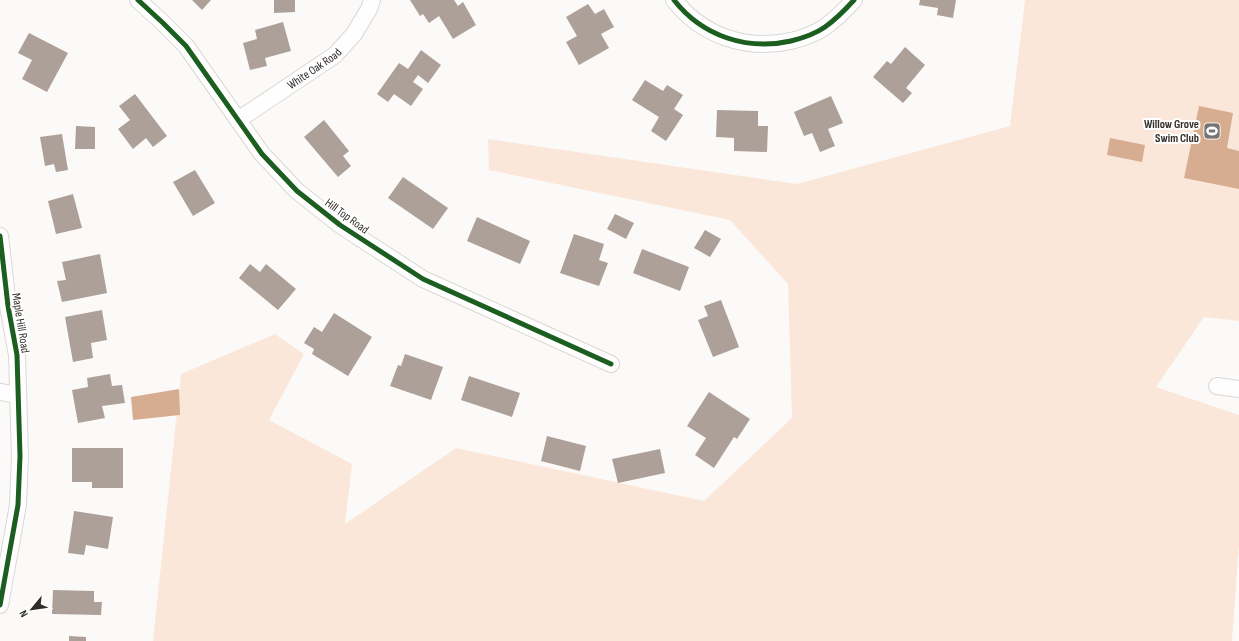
<svg xmlns="http://www.w3.org/2000/svg" width="1239" height="641" font-family="'Sofia Sans Condensed',sans-serif">
<style>
.green{fill:#fbe7d9}
.water{fill:#d6ad90}
.building{fill:#aca098}
.lines{fill:none;stroke-linecap:round;stroke-linejoin:round}
.street-casing{stroke:#dbd7d4;stroke-width:18}
.street{stroke:#fffefe;stroke-width:16}
.cycleway-casing{stroke:#fff;stroke-width:8}
.cycleway{stroke:#1b5e20;stroke-width:5}
.labels{text-anchor:middle;stroke-width:4;stroke-linejoin:round;paint-order:stroke}
.street-label{font-size:12px;fill:#302c29;stroke:#fff}
.poi-label{font-size:12px;font-weight:bold;fill:#302c29;stroke:#fff;text-anchor:end}
</style>
<rect width="100%" height="100%" fill="#fcfaf8"/>
<!-- green -->
<polygon class="green" points="1025,0 1239,0 1239,321 1204,317 1156,387 1239,415 1239,545 1232,641 153,641 181,374 275,334 304,354 269,420 352,464 345,524 456,448 704,501 792,418 788,284 730,220 489,170 488,139 797,184 1010,126"/>
<!-- water -->
<g class="water">
<polygon points="1199,106 1233,113 1227,148 1239,151 1239,189 1184,178"/>
<polygon points="1110,138 1145,145 1142,162 1107,155"/>
<polygon points="179,389 180,415 133,420 131,397"/>
</g>
<!-- building -->
<g class="building">
<polygon points="192,0 211,0 202,10"/>
<polygon points="274,0 295,0 295,12 274,13"/>
<polygon points="410,0 454,0 458,6 463,2 476,25 453,39 439,16 429,23 423,14 420,16"/>
<polygon points="920,0 956,0 953,18 937,15 938,8 919,5"/>
<polygon points="588,4 595,14 604,9 614,27 601,34 609,48 579,65 566,42 577,36 566,17"/>
<polygon points="283,22 291,51 265,58 267,66 250,70 243,43 257,39 255,30"/>
<polygon points="29,33 68,53 47,92 22,79 32,60 18,53"/>
<polygon points="905,47 925,65 906,88 912,93 903,103 873,77 887,61 891,64"/>
<polygon points="421,50 441,65 428,83 418,75 413,82 423,89 411,106 394,94 388,102 377,94 399,63 408,69"/>
<polygon points="645,80 663,91 667,85 683,95 674,109 683,115 666,141 651,131 659,117 632,100"/>
<polygon points="135,94 167,136 153,147 146,138 133,149 118,129 130,120 119,106"/>
<polygon points="831,96 843,123 828,129 835,146 820,152 812,133 804,136 794,112"/>
<polygon points="717,110 758,111 758,126 768,126 767,152 734,151 734,138 716,137"/>
<polygon points="324,120 349,151 343,156 351,166 338,177 304,137"/>
<polygon points="76,126 95,127 95,149 75,149"/>
<polygon points="62,134 68,170 56,172 54,164 45,166 40,137"/>
<polygon points="195,170 215,203 193,216 173,182"/>
<polygon points="403,177 448,208 433,229 388,198"/>
<polygon points="73,194 82,228 56,234 48,201"/>
<polygon points="615,214 634,223 626,239 607,229"/>
<polygon points="477,217 530,241 520,264 467,241"/>
<polygon points="705,230 721,239 710,257 694,248"/>
<polygon points="574,234 604,244 599,260 608,263 599,286 560,273"/>
<polygon points="642,249 689,267 680,291 633,273"/>
<polygon points="100,254 107,293 62,302 57,281 66,280 62,262"/>
<polygon points="250,264 260,272 266,264 296,289 278,310 239,278"/>
<polygon points="721,300 739,347 713,357 698,320 708,316 704,306"/>
<polygon points="102,310 107,340 91,343 93,358 73,362 65,317"/>
<polygon points="334,313 372,337 348,376 312,354 314,349 304,343 314,327 322,332"/>
<polygon points="405,354 443,367 431,400 390,386 398,365 401,366"/>
<polygon points="110,374 112,386 122,385 125,403 102,406 105,418 78,423 72,390 88,387 87,378"/>
<polygon points="469,376 520,393 512,417 461,400"/>
<polygon points="709,392 750,419 737,439 734,437 714,468 695,455 706,438 687,426"/>
<polygon points="547,436 586,446 580,471 541,461"/>
<polygon points="72,448 123,448 123,488 92,488 92,482 72,482"/>
<polygon points="660,449 665,473 618,483 612,459"/>
<polygon points="74,511 113,517 108,549 86,545 84,555 68,553"/>
<polygon points="53,590 94,591 94,602 102,602 101,615 52,614"/>
<polygon points="69,636 86,637 86,641 69,641"/>
</g>
<g class="lines">
<!-- street casing -->
<g class="street-casing">
<g id="street">
<polyline points="138,0 163,23 186,46 262,154 297,191 340,225 423,279 611,364"/>
<path d="M 674,0 C 702,36 747,51 791,41 C 803,38 815,34 825,27 C 836,19 845,10 854,0"/>
<path id="s1" d="M 238,120 L 335,55 L 354,34 L 369,9 L 372,0"/>
<polyline points="0,236 8,306 17,355 20,456 18,505 0,605"/>
<polyline points="1217,386 1239,389"/>
<polyline points="0,392 18,395"/>
</g>
</g>
<!-- street -->
<use href="#street" class="street"/>
<!-- cycleway casing -->
<g class="cycleway-casing">
<g id="cycleway">
<polyline points="138,0 163,23 186,46 262,154 297,191 340,225 423,279 611,364"/>
<path d="M 674,0 C 702,36 747,51 791,41 C 803,38 815,34 825,27 C 836,19 845,10 854,0"/>
<polyline points="0,236 8,306 17,355 20,456 18,505 0,605"/>
</g>
</g>
<!-- cycleway -->
<use href="#cycleway" class="cycleway"/>
</g>
<!-- icons -->
<defs>
<g id="stadium-square" transform="scale(0.9)"><rect x="-9" y="-9" width="18" height="18" rx="4" fill="#777471" stroke="#fff"/><path d="M0-5a6.5 5 0 1 0 0 10a6.5 5 0 1 0 0-10ZM-3.5-1.8h7v3.6h-7Z" fill="#fff"/></g>
</defs>
<g fill-rule="evenodd">
<use href="#stadium-square" x="1212" y="131"/>
</g>
<g class="labels">
<!-- street labels -->
<g class="street-label">
<text dy="4" stroke="none"><textPath href="#s1" startOffset="92">White Oak Road</textPath></text>
<text transform="translate(347 216) rotate(36)" y="4">Hill Top Road</text>
<text transform="translate(21 323) rotate(81)" y="4">Maple Hill Road</text>
</g>
<!-- poi labels -->
<g class="poi-label">
<text x="1199" y="128">Willow Grove<tspan x="1199" dy="14">Swim Club</tspan></text>
</g>
</g>
<!-- north arrow -->
<g transform="translate(32 609) rotate(241)" stroke="#ffffff" stroke-width="3" paint-order="stroke">
<path d="M0-3L7 15L0 10L-7 15Z" fill="#302c29"/>
<text y="-6" font-size="11" font-weight="bold" text-anchor="middle" fill="#302c29">N</text>
</g>
</svg>
